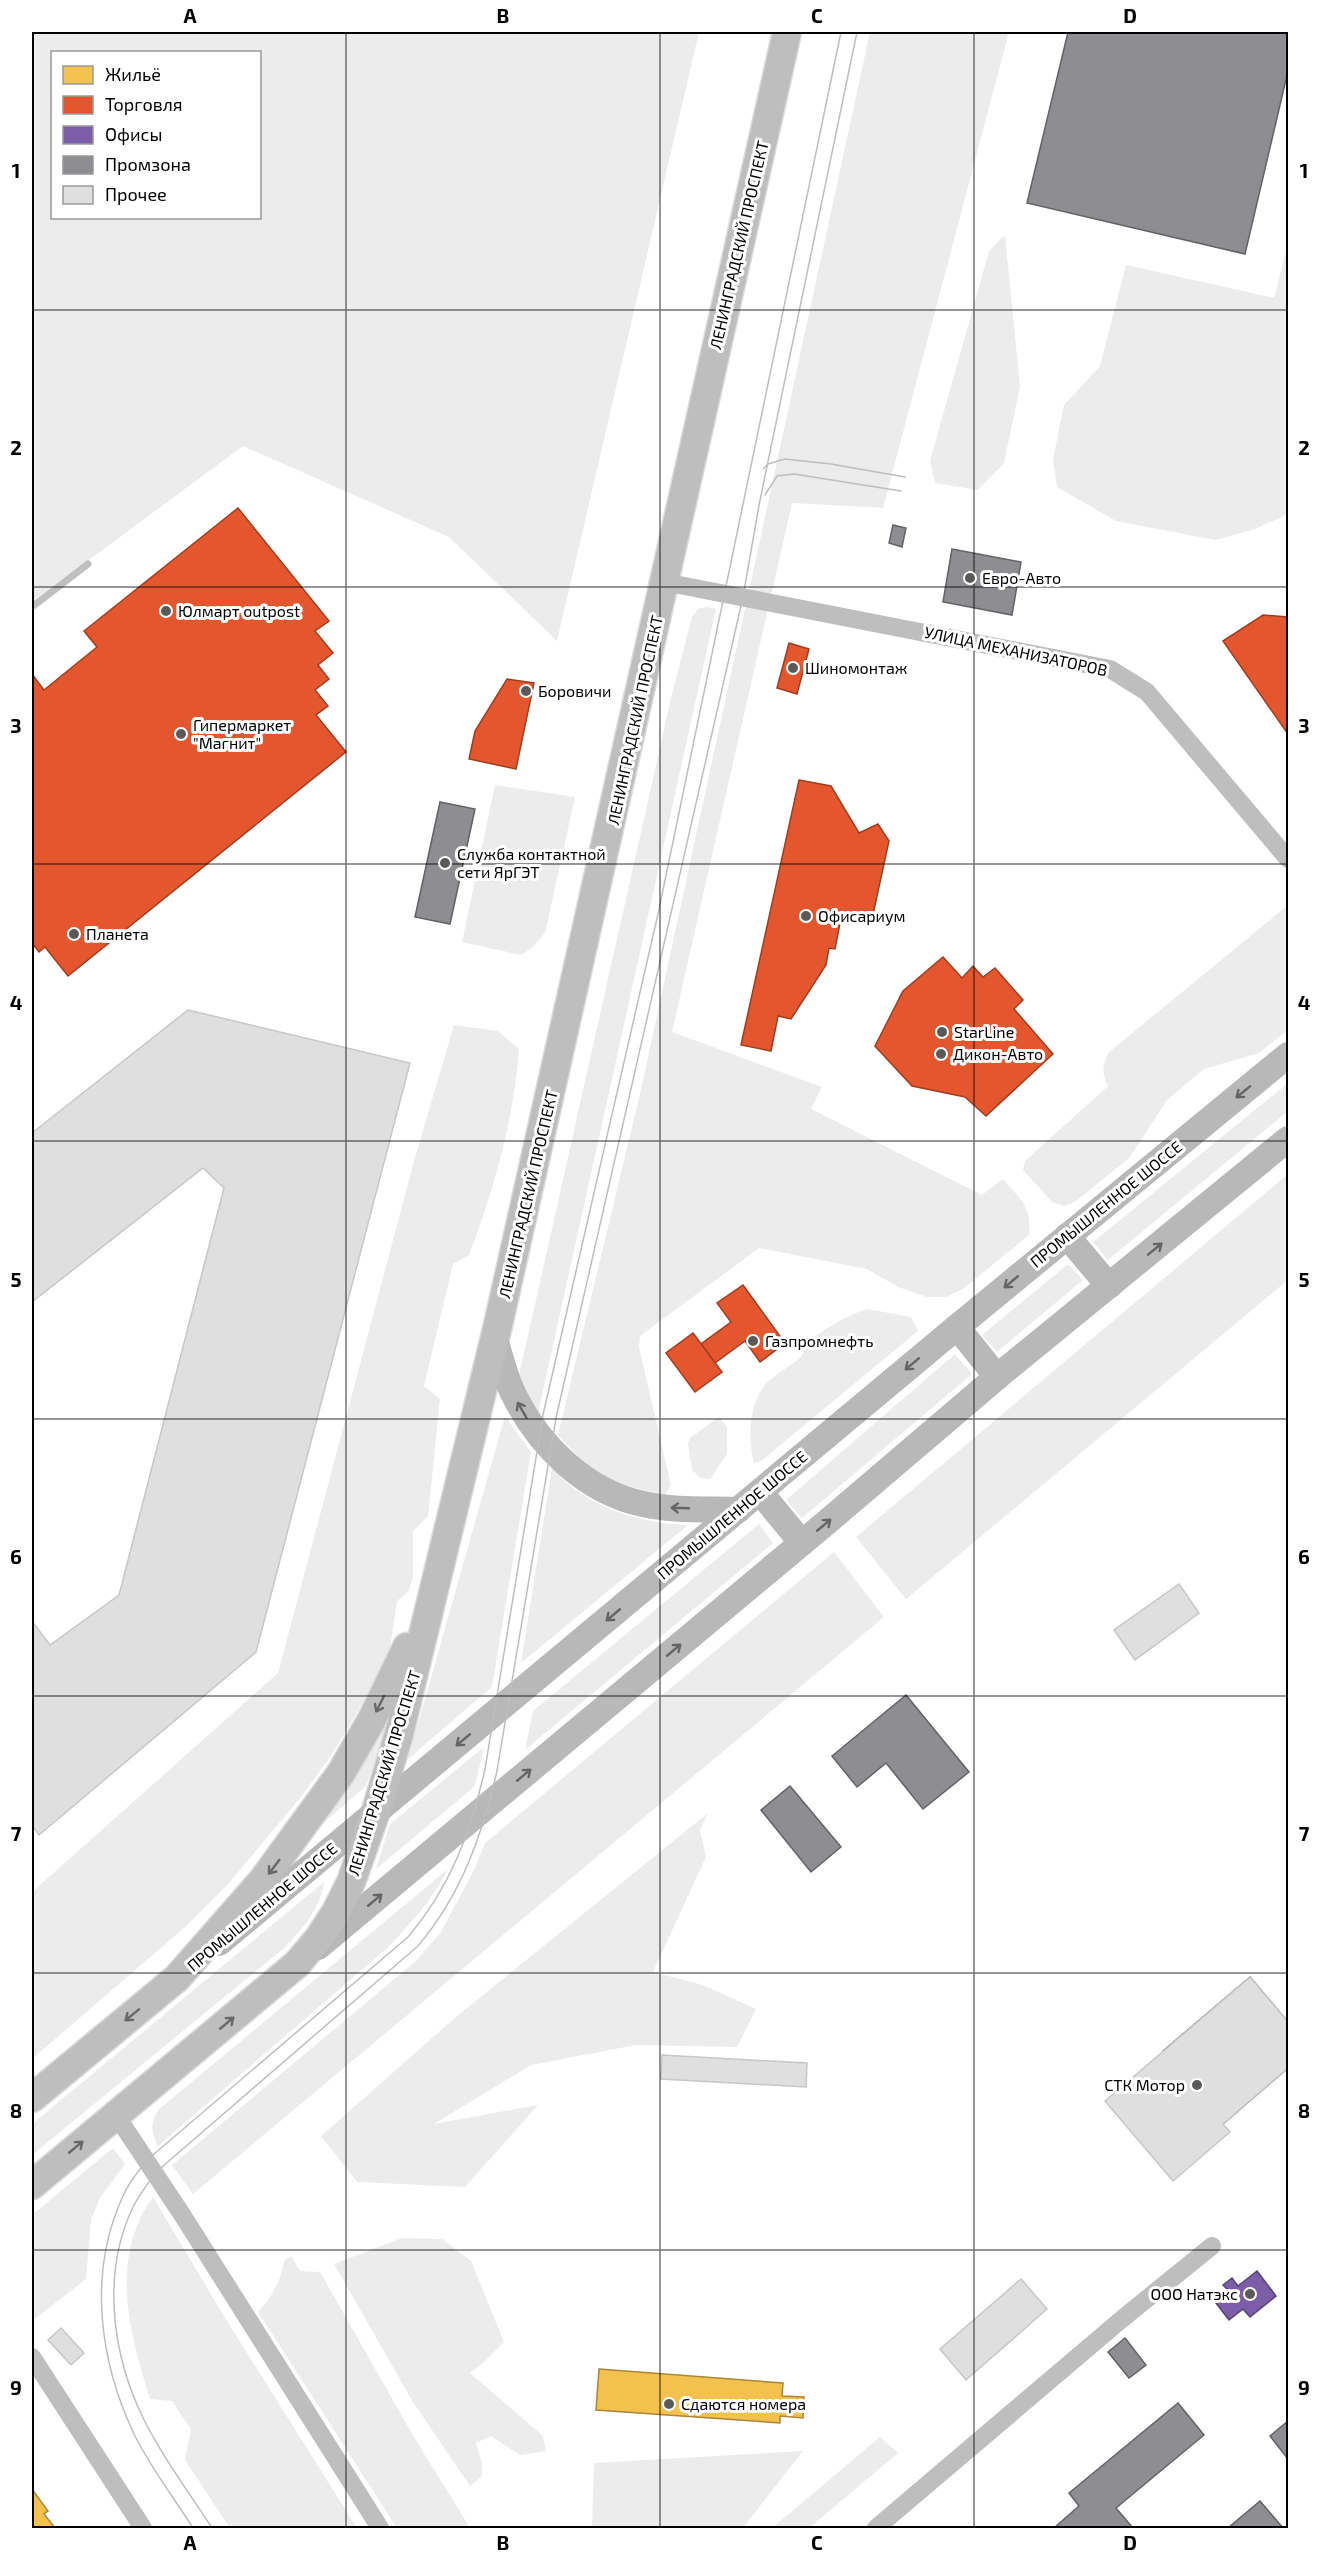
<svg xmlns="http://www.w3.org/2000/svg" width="1320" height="2560" font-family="'Exo 2',sans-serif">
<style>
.green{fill:#ececec;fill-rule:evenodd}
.homes{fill:#f2c14e;stroke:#a98737;stroke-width:1.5}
.shops{fill:#e4572e;stroke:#a03d20;stroke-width:1.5}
.offices{fill:#7b5ea7;stroke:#564275;stroke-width:1.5}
.industry{fill:#8d8d92;stroke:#636366;stroke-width:1.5}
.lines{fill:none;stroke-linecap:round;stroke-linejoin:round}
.stream{stroke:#bfbfbf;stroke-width:7}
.building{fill:#dfdfdf;stroke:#c7c7c7;stroke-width:1.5}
.primary-casing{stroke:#dbdbdb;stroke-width:31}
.minor{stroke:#bebebe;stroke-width:18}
.secondary{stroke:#b8b8b8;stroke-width:26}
.primary{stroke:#bebebe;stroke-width:28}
.tram{stroke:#bebebe;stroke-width:1.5}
.oneway{stroke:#656565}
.oneway2{stroke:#686868}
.grid{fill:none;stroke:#000;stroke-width:1.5;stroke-opacity:0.55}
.poi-dot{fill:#595959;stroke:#fff;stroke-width:2}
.labels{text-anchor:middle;stroke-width:6;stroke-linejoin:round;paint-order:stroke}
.street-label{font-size:16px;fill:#000;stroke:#fff}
.poi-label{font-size:16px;fill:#000;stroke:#fff;text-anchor:start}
.neatline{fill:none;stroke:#000;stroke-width:2}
.grid-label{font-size:20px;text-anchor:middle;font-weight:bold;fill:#000}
</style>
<rect width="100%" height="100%" fill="#fff"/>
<!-- green -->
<g class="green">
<path d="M 32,32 L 699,32 L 557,641 L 449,537 L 243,446 L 32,602 ZM 52,52 L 260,52 L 260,218 L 52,218 Z"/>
<path d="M 870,32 L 1009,32 L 883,508 L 792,503 L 672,1032 L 822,1087 L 811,1109 L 982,1195 L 1003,1179 C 1020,1199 1032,1206 1029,1235 L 963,1289 L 946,1297 L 927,1297 L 898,1287 L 867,1269 L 759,1248 L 640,1336 L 639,1347 L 671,1485 L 665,1495 C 615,1485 591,1474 558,1435 L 640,1094 Z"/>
<polygon points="1005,235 1020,387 1004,463 978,490 935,483 930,461 989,251"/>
<polygon points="1288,243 1288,511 1284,516 1252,530 1215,540 1116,521 1057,487 1053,459 1064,405 1100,366 1126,265 1274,298"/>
<polygon points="706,607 716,609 538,1413 518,1380 672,694 692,617 698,609"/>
<polygon points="495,785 575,797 545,933 532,948 521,955 462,942"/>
<path d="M 1288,905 L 1288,1030 L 1259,1053 L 1204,1069 L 1167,1100 L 1129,1158 L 1075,1202 L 1064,1206 L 1052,1202 L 1023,1170 L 1025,1161 L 1108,1086 C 1102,1073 1102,1067 1108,1053 Z"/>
<path d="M 454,1025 L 498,1031 L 519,1049 C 514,1119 494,1190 469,1255 L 453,1264 L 424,1386 L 440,1399 L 428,1516 L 413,1531 L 413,1577 L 408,1592 L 397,1601 L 390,1648 L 358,1711 L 331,1756 L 300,1798 L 230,1882 L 184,1928 L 32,2059 L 32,1892 L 278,1673 L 414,1161 Z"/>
<polygon points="1288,1083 1288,1111 1108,1260 1093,1242"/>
<polygon points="1288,1174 1288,1280 906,1599 856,1537"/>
<polygon points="1068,1264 1083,1280 997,1352 982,1335"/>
<path d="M 868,1309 L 911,1317 L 918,1331 L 760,1462 L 754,1463 C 747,1438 749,1398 770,1380 C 779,1372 790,1366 800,1358 C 804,1354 804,1347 809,1342 C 821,1330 852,1313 868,1309 Z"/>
<polygon points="955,1354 972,1374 802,1518 786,1500"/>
<polygon points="505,1416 531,1452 492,1687 408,1759"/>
<polygon points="719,1417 727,1427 727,1454 710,1479 701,1478 692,1470 688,1444 690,1438"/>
<path d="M 552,1468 C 584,1506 640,1524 688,1525 L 521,1663 Z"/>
<polygon points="759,1524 773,1543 525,1750 533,1711"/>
<polygon points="834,1552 884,1617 193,2194 172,2165 416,1961 441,1932 475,1868 485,1843"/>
<polygon points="391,1716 366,1786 321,1825 353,1780"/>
<polygon points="484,1747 475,1786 376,1869 390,1824"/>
<polygon points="708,1813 700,1830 706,1857 653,1972 703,1985 756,2009 737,2047 636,2045 531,2065 434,2124 538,2105 465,2187 357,2182 321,2136 457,2016"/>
<path d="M 448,1869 C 432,1900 410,1925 386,1949 L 158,2146 C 151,2132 150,2124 158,2110 Z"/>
<path d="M 324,1882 C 321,1908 301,1931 283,1949 L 32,2155 L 32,2124 Z"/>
<polygon points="113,2148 125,2164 100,2198 91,2220 86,2279 32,2321 32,2215"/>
<path d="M 153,2197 L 222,2313 L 357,2528 L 230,2528 L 185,2460 L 191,2429 L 172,2401 L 150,2399 C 129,2333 109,2258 153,2197 Z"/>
<polygon points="402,2238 442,2239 471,2261 504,2342 484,2362 470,2373 543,2436 546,2451 520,2455 491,2436 476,2443 482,2463 482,2476 470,2486 413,2402 334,2264"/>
<path d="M 291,2256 L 300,2271 L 320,2272 L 414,2437 L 470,2528 L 397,2528 L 258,2312 C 271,2298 281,2281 284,2261 Z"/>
<polygon points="880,2437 898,2453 809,2528 772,2528"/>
<polygon points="803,2451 743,2528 592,2528 594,2463"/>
</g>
<!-- homes -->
<g class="homes">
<polygon points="599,2369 783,2383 782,2396 804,2397 803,2418 780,2416 780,2423 596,2410"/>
<polygon points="34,2492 48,2511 44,2514 55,2528 32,2528 32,2494"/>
</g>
<!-- shops -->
<g class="shops">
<polygon points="238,508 329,621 315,631 333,653 318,665 329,679 315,690 328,706 316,715 346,752 68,976 45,947 39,952 32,943 32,674 44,690 97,647 84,631"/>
<polygon points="1263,615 1288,617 1288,734 1223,641"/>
<polygon points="789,643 809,649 797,694 777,688"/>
<polygon points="507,679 534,683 516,769 469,759 475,731"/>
<polygon points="799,780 831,786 859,833 878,824 889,841 872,919 842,913 835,949 829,948 826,965 791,1019 778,1016 771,1051 741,1045"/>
<polygon points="943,957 962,978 973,966 983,977 995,968 1023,1000 1014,1009 1053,1054 986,1116 965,1097 912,1086 875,1046 903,991"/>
<polygon points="743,1285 785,1343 760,1362 745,1341 715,1363 701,1344 731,1322 717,1303"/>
<polygon points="693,1333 722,1372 695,1392 666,1353"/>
</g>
<!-- offices -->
<polygon class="offices" points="1257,2271 1276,2296 1250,2317 1243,2309 1229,2320 1216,2303 1229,2291 1223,2285 1232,2278 1238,2286"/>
<!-- industry -->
<g class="industry">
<polygon points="1068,32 1288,32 1288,71 1245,254 1027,203"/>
<polygon points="893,525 906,528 902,547 889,543"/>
<polygon points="952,549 1021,562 1012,615 943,602"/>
<polygon points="440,802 475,809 450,924 415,917"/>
<polygon points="906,1695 969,1772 923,1809 886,1763 857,1787 832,1756"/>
<polygon points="790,1786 841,1847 811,1872 761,1810"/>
<polygon points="1250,1977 1288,2022 1288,2068 1223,2124 1163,2051"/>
<polygon points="1125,2338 1146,2365 1129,2378 1108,2352"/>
<polygon points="1178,2403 1204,2435 1116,2508 1133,2528 1054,2528 1079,2506 1069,2493"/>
<polygon points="1288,2421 1288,2459 1270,2436"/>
<polygon points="1260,2501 1283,2528 1228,2528"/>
</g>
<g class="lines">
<!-- stream -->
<polyline class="stream" points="32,607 88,564"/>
</g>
<!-- building -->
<g class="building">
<polygon points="188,1010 410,1063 256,1652 39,1835 32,1825 32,1621 50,1645 119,1595 224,1188 203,1168 32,1302 32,1133"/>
<polygon points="1179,1584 1199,1613 1135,1660 1114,1630"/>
<polygon points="1250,1977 1288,2022 1288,2068 1223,2124 1230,2132 1173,2181 1105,2101"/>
<polygon points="662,2055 807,2063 806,2087 661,2079"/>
<polygon points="1021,2279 1047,2309 966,2380 940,2349"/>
<polygon points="61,2328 84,2353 71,2365 48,2340"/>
</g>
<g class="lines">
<!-- primary casing -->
<g class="primary-casing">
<g id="primary">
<polyline points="32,2098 177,1978 263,1880 341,1773 371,1721 407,1647"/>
<polyline points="32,2185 297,1964 319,1938 336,1912 351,1882 375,1814 399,1734 498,1325 787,32"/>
</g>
</g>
<!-- minor -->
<g class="minor">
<polyline points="664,582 1110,669 1147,692 1288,859"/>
<polyline points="116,2115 183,2216 380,2528"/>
<polyline points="32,2357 143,2528"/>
<polyline points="876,2528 1122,2319 1212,2246"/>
</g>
<!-- secondary -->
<g class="secondary">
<polyline points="1067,1236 1109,1286"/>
<polyline points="957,1327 997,1377"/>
<path d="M 495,1339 C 501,1358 505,1378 514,1395 C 539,1446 586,1492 643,1504 C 674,1511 707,1509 738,1510"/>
<polyline points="760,1492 802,1543"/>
<polyline points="219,1943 957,1327 1288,1055"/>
<polyline points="318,1947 827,1522 997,1377 1288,1139"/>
</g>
<!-- primary -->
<use href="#primary" class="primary"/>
<!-- tram -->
<g class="tram">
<polyline points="763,469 768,464 785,459 831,464 905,477"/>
<polyline points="765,495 777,476 794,474 901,491"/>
<path d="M 193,2528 C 174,2498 151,2468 135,2436 C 99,2361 87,2272 124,2194 C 129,2182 139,2171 147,2160 L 408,1937 C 450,1888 471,1832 485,1769 L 543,1415 L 658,914 L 841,32"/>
<path d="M 212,2528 C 187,2489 157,2450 138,2407 C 111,2345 103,2270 133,2207 C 139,2195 148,2184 155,2173 L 418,1946 C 461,1895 482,1836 497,1771 L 556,1418 L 743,597 L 759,505 L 857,32"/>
</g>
</g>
<!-- one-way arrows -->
<defs><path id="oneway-shaft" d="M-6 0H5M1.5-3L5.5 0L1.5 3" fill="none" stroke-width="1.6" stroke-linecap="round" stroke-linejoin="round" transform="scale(1.5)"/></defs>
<g class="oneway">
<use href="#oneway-shaft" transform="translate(1243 1092) rotate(141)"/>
<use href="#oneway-shaft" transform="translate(1155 1249) rotate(-39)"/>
<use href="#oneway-shaft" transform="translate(1011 1282) rotate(140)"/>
<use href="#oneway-shaft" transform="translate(912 1364) rotate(140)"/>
<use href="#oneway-shaft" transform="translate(522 1410) rotate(-120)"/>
<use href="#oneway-shaft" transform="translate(680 1508) rotate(-178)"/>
<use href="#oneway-shaft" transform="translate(824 1525) rotate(-40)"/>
<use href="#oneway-shaft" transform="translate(613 1615) rotate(140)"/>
<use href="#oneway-shaft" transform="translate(674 1650) rotate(-40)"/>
<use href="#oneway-shaft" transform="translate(463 1740) rotate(140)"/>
<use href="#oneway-shaft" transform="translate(524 1775) rotate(-40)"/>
<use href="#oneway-shaft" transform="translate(375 1900) rotate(-40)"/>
</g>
<g class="oneway2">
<use href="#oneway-shaft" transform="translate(380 1704) rotate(117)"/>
<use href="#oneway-shaft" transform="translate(274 1867) rotate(127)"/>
<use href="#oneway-shaft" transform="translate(132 2015) rotate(141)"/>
<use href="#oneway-shaft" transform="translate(227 2023) rotate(-40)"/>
<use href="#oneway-shaft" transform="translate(76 2147) rotate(-40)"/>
</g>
<!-- grid -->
<path class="grid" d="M 346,32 L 346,2528M 660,32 L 660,2528M 974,32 L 974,2528M 32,310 L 1288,310M 32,587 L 1288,587M 32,864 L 1288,864M 32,1141 L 1288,1141M 32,1419 L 1288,1419M 32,1696 L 1288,1696M 32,1973 L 1288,1973M 32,2250 L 1288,2250"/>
<!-- markers -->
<g class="poi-dot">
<circle cx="970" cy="578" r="6"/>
<circle cx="166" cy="611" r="6"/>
<circle cx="793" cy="668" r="6"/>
<circle cx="526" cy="691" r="6"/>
<circle cx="181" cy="734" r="6"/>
<circle cx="445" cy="863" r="6"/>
<circle cx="806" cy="916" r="6"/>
<circle cx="74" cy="934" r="6"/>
<circle cx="942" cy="1032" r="6"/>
<circle cx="941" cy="1054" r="6"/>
<circle cx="753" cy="1341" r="6"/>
<circle cx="1197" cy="2085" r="6"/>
<circle cx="1250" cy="2294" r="6"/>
<circle cx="669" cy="2404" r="6"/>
</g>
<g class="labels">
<!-- street labels -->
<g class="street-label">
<text transform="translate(739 245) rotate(-77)" y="6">ЛЕНИНГРАДСКИЙ ПРОСПЕКТ</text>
<text transform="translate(1016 651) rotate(12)" y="6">УЛИЦА МЕХАНИЗАТОРОВ</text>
<text transform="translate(635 720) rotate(-78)" y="6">ЛЕНИНГРАДСКИЙ ПРОСПЕКТ</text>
<text transform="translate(528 1194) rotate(-77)" y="6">ЛЕНИНГРАДСКИЙ ПРОСПЕКТ</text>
<text transform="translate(1106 1204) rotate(-39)" y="6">ПРОМЫШЛЕННОЕ ШОССЕ</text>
<text transform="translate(732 1515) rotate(-40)" y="6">ПРОМЫШЛЕННОЕ ШОССЕ</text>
<text transform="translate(384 1773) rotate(-73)" y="6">ЛЕНИНГРАДСКИЙ ПРОСПЕКТ</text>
<text transform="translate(262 1907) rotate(-40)" y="6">ПРОМЫШЛЕННОЕ ШОССЕ</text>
</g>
<!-- poi labels -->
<g class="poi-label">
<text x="982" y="584">Евро-Авто</text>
<text x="178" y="617">Юлмарт outpost</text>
<text x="805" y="674">Шиномонтаж</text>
<text x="538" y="697">Боровичи</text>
<text x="193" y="731">Гипермаркет<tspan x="193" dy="18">"Магнит"</tspan></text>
<text x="457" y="860">Служба контактной<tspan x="457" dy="18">сети ЯрГЭТ</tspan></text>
<text x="818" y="922">Офисариум</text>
<text x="86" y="940">Планета</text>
<text x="954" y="1038">StarLine</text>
<text x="953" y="1060">Дикон-Авто</text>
<text x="765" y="1347">Газпромнефть</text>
<text x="1185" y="2091" text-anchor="end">СТК Мотор</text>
<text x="1238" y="2300" text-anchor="end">ООО Натэкс</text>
<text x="681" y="2410">Сдаются номера</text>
</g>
</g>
<!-- border -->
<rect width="1320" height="2560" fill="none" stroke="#ffffff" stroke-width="66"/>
<!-- legend -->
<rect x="51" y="51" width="210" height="168" fill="#ffffff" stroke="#999999" stroke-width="1.5"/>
<rect x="63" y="66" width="30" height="18" fill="#f2c14e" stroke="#999999" stroke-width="1.5"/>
<text x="105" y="81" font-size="18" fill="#000000">Жильё</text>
<rect x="63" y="96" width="30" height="18" fill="#e4572e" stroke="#999999" stroke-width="1.5"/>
<text x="105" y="111" font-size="18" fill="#000000">Торговля</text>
<rect x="63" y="126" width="30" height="18" fill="#7b5ea7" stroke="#999999" stroke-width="1.5"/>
<text x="105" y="141" font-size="18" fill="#000000">Офисы</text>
<rect x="63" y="156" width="30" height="18" fill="#8d8d92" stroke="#999999" stroke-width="1.5"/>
<text x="105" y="171" font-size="18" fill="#000000">Промзона</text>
<rect x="63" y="186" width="30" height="18" fill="#dfdfdf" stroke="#999999" stroke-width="1.5"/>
<text x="105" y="201" font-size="18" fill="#000000">Прочее</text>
<rect x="33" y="33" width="1254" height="2494" class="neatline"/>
<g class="grid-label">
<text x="190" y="23">A</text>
<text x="503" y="23">B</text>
<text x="817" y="23">C</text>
<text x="1130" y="23">D</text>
<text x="16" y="178">1</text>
<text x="1304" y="178">1</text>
<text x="16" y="455">2</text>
<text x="1304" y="455">2</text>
<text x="16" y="733">3</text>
<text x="1304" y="733">3</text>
<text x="16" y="1010">4</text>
<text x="1304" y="1010">4</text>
<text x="16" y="1287">5</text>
<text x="1304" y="1287">5</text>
<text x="16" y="1564">6</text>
<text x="1304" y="1564">6</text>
<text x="16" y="1841">7</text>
<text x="1304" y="1841">7</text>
<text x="16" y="2118">8</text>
<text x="1304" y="2118">8</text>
<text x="16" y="2395">9</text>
<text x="1304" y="2395">9</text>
<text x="190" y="2550">A</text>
<text x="503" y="2550">B</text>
<text x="817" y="2550">C</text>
<text x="1130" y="2550">D</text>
</g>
</svg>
